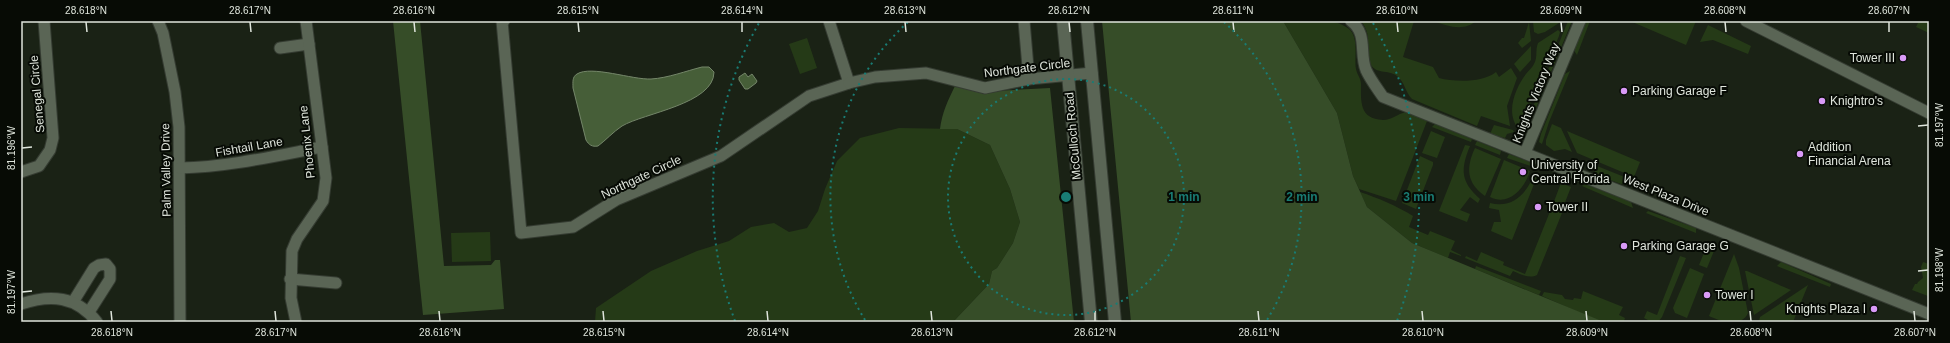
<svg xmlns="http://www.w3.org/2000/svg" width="1950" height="343" font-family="Helvetica,sans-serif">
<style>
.green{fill:#253a17}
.forest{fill:#364d28}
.water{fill:#465e38;stroke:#748669}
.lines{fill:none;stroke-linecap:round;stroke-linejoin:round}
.street-casing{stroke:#353c32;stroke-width:13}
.secondary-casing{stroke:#353c32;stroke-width:14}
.street{stroke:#5a6555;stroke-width:11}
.secondary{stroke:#5a6555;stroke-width:12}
.ticks{fill:none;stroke:#dfe5dc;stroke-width:1.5}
.ring{fill:none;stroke:#197c74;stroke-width:2;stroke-dasharray:2 4}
.poi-dot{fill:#d99af7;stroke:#070b05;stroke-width:1.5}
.labels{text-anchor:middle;stroke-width:4;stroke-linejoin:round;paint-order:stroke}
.poi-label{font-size:12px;fill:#dfe5dc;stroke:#070b05;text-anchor:start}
.street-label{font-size:12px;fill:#dfe5dc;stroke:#070b05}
.centre{fill:#197c74;stroke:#070b05;stroke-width:2}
.ring-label{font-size:12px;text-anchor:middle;font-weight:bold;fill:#197c74;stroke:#070b05;stroke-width:4;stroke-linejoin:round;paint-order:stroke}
.neatline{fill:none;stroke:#dfe5dc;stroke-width:1.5}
.ticks-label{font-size:10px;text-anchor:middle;fill:#dfe5dc}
</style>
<rect width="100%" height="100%" fill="#1a2215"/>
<!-- green -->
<g class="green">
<path d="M 1283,21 C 1302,21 1328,16 1346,27 C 1360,34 1354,57 1356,69 C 1357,75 1361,78 1361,84 C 1361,101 1359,119 1383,120 C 1392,120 1397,114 1406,112 L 1427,121 L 1396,201 L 1359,189 L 1353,176 L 1337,113 Z"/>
<path d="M 1361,21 L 1414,21 L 1403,57 L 1433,67 L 1439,78 C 1454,82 1483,83 1496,72 L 1499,77 L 1511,68 L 1517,78 L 1507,106 L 1510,126 L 1481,116 L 1477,126 L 1412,99 C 1405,92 1405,82 1397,76 C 1388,69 1375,75 1370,63 C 1365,48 1373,36 1361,21 Z"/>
<path d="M 1433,21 L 1476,21 C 1463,32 1448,26 1433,21 Z"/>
<polygon points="1533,21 1562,21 1545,32 1538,34 1534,32"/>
<polygon points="1568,21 1572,21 1525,135 1522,134"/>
<polygon points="1586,21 1590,21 1577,55 1575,52 1575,48"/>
<polygon points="1630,21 1696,21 1686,45"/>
<polygon points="1919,21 1929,21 1929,33 1916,27"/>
<polygon points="1529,22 1531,41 1522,48 1518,43 1522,38 1524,38"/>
<polygon points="1708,25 1751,46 1748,54 1713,40 1700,42"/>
<path d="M 1558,30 L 1560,32 L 1559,36 L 1524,120 L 1521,127 L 1518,128 C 1505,112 1516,87 1526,74 C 1529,70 1532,68 1534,64 C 1538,57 1535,50 1538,43 Z"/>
<polygon points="807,38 817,68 800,74 789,44"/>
<polygon points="1531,46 1531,60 1520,72 1514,64"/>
<polygon points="1570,71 1549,122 1542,144 1539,142 1541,134 1565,74"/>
<polygon points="1435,124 1472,139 1471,142 1432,127"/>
<polygon points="1552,124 1561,128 1572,152 1565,149 1554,151 1546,145 1546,140"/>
<polygon points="1494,125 1513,130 1514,132 1507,134 1505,138 1490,134"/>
<polygon points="899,128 957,129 990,145 1010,189 1020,222 1013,243 997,268 992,271 989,284 953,322 595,322 596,308 651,271 697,251 729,241 751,227 774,223 789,232 807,228 818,211 825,189 837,161 860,138"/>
<polygon points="1431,131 1445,137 1437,158 1422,153"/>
<polygon points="1567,131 1640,162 1634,177 1577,153"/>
<polygon points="1477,141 1501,151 1500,155 1475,145"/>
<path d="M 1465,145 L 1470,146 C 1460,170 1461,182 1480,199 L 1478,203 L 1470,197 L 1460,210 L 1470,214 L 1467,222 L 1439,211 Z"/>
<path d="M 1475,148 L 1501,159 L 1485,196 C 1466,183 1466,167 1475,148 Z"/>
<polygon points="1509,154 1540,166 1539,169 1507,158"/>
<polygon points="1420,156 1433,162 1433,165 1416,209 1402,203"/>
<path d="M 1504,160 L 1530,171 C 1525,187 1510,207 1490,197 Z"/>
<polygon points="1597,166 1632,180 1621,184 1594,174"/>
<path d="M 1535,173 L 1538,174 L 1512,240 L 1491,231 L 1494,222 L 1501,222 L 1499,210 L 1489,208 L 1490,203 C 1514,209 1527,192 1535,173 Z"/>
<polygon points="1561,183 1571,187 1564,205 1561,207 1553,204"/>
<polygon points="1585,184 1631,202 1633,208 1582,186"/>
<path d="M 1360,192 C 1378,198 1397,206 1413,216 L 1409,227 L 1428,235 L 1430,231 L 1455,241 L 1451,250 L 1461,255 L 1461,256 L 1450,252 L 1448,258 L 1412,243 L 1367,207 Z"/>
<path d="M 1551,209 L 1562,213 L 1537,275 C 1529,279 1520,274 1513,271 L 1510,276 L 1465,258 L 1466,256 L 1477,261 L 1481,252 L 1504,262 L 1503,265 L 1525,274 Z"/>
<polygon points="1648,211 1696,228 1696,233 1646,213"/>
<polygon points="490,232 491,261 452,262 451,233"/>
<polygon points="1708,243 1716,246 1707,268 1699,265"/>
<path d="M 1734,254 L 1739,268 L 1748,313 C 1741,328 1722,322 1709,316 Z"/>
<polygon points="1680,256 1686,258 1662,317 1658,322 1652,322 1644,318 1647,311 1657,315"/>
<polygon points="1781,262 1831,284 1830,287 1777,266"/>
<polygon points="1923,262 1929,264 1928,296 1912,290 1915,284 1917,284 1918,282 1923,278 1921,267"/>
<polygon points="1476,266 1541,291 1539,295 1475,269"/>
<polygon points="1690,268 1704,274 1687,318 1675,313 1673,308"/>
<polygon points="1745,271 1747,271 1791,290 1754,315"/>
<polygon points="1808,285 1793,322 1759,321 1760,317"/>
<polygon points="1583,291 1623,307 1619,315 1625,318 1624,321 1626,322 1601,322 1542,296 1544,292 1562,295 1565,299 1573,300 1574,298 1581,299"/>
</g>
<!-- forest -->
<g class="forest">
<polygon points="393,21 420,21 444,266 491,265 495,260 500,260 504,309 423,315"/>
<polygon points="1102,21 1283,21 1337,113 1353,176 1367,207 1412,243 1604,322 1131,322"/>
<path d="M 955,86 L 994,91 L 1050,88 L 1074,322 L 953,322 L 989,284 L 992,271 L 997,268 L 1013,243 L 1020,222 L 1010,189 L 990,145 L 957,129 L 940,129 C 942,113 948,100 955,86 Z"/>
</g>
<!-- water -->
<g class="water">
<path d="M 702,67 L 709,67 L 714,72 C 714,104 644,113 622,126 C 613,132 606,140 598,146 C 592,147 589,145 586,140 L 573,88 C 573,82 572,77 577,74 C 591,65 633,80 651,79 C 668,78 686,71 702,67 Z"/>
<polygon points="745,73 748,77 752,74 757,81 756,83 748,89 745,89 739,80 739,77"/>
</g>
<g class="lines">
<!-- street casing -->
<g class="street-casing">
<g id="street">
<polyline points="158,21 163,33 175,92 179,127 180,322"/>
<polyline points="504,21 502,21 521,233 573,227 616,200 721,156 809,96 849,83 829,21"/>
<polyline points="1024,21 1029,79"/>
<path d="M 1351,21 C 1368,34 1359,53 1366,70 C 1370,79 1377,88 1383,97 L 1929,314"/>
<polyline points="1746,21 1929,113"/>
<polyline points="280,48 309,44"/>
<polyline points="849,83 875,77 926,73 985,88 1029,79 1092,73"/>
<polyline points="1525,153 1580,21"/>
<path d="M 180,168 C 228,167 275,156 322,147"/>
<polyline points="21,172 39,166 50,150 53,138 44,21"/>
<polyline points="290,279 336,283"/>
<polyline points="73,302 94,268 99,265 106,264 110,269 110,279 89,312"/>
<path d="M 21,304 C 51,294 76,296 97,322"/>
<polyline points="296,322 291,298 292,251 297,239 323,201 326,178 306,21"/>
</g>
</g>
<!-- secondary casing -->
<g class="secondary-casing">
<g id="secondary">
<polyline points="1063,21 1091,322"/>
<polyline points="1087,21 1115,322"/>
</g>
</g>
<!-- street -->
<use href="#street" class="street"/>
<!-- secondary -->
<use href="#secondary" class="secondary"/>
</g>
<!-- ticks -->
<path class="ticks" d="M 86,22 L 87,32M 250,22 L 251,32M 414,22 L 415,32M 578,22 L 579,32M 742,22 L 742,32M 905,22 L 906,32M 1069,22 L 1070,32M 1233,22 L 1234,32M 1397,22 L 1398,32M 1561,22 L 1562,32M 1725,22 L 1726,32M 1889,22 L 1889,32M 1918,126 L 1928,125M 22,148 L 32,147M 1918,271 L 1928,270M 22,292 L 32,291M 111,311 L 112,321M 275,311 L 276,321M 439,311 L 440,321M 603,311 L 604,321M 767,311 L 768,321M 931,311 L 932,321M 1095,311 L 1095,321M 1258,311 L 1259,321M 1422,311 L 1423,321M 1586,311 L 1587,321M 1750,311 L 1751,321M 1914,311 L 1915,321"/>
<!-- distance rings -->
<g class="ring">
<circle cx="1066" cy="197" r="118"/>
<path d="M865 320A236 236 0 0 1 908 22M1224 22A236 236 0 0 1 1267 320"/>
<path d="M735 321A353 353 0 0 1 759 23M1373 23A353 353 0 0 1 1397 321"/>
</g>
<!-- markers -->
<g class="poi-dot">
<circle cx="1903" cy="58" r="4"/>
<circle cx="1624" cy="91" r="4"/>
<circle cx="1822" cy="101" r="4"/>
<circle cx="1800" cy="154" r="4"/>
<circle cx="1523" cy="172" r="4"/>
<circle cx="1538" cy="207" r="4"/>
<circle cx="1624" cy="246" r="4"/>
<circle cx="1707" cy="295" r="4"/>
<circle cx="1874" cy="309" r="4"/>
</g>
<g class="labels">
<!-- poi labels -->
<g class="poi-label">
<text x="1895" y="62" text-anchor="end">Tower III</text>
<text x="1632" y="95">Parking Garage F</text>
<text x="1830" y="105">Knightro's</text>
<text x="1808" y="151">Addition<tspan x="1808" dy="14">Financial Arena</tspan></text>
<text x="1531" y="169">University of<tspan x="1531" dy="14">Central Florida</tspan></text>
<text x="1546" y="211">Tower II</text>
<text x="1632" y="250">Parking Garage G</text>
<text x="1715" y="299">Tower I</text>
<text x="1866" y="313" text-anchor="end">Knights Plaza I</text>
</g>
<!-- street labels -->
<g class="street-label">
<text transform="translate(1027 68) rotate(-7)" y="4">Northgate Circle</text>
<text transform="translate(1536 93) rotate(-68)" y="4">Knights Victory Way</text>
<text transform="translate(37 94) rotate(-95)" y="4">Senegal Circle</text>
<text transform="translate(1073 136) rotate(-95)" y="4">McCulloch Road</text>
<text transform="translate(307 142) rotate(-96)" y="4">Phoenix Lane</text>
<text transform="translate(249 147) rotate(-10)" y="4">Fishtail Lane</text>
<text transform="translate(166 170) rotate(-91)" y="4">Palm Valley Drive</text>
<text transform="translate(641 177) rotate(-25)" y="4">Northgate Circle</text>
<text transform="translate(1666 195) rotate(22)" y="4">West Plaza Drive</text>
</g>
</g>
<circle cx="1066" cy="197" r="6" class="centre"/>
<g class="ring-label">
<text x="1184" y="201">1 min</text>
<text x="1302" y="201">2 min</text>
<text x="1419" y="201">3 min</text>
</g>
<!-- border -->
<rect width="1950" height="343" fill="none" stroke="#070b05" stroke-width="44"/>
<rect x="22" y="22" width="1906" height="299" class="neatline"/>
<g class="ticks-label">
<text x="86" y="14">28.618°N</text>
<text x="250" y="14">28.617°N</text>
<text x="414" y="14">28.616°N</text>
<text x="578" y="14">28.615°N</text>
<text x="742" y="14">28.614°N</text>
<text x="905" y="14">28.613°N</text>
<text x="1069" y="14">28.612°N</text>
<text x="1233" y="14">28.611°N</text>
<text x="1397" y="14">28.610°N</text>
<text x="1561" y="14">28.609°N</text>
<text x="1725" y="14">28.608°N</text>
<text x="1889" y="14">28.607°N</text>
<text transform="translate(1939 125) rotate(-90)" y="4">81.197°W</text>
<text transform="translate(11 148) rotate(-90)" y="4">81.196°W</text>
<text transform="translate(1939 270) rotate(-90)" y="4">81.198°W</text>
<text transform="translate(11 292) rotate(-90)" y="4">81.197°W</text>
<text x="112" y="336">28.618°N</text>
<text x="276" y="336">28.617°N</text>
<text x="440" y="336">28.616°N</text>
<text x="604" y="336">28.615°N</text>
<text x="768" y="336">28.614°N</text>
<text x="932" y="336">28.613°N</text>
<text x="1095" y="336">28.612°N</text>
<text x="1259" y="336">28.611°N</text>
<text x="1423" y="336">28.610°N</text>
<text x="1587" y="336">28.609°N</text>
<text x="1751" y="336">28.608°N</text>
<text x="1915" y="336">28.607°N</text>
</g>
</svg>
